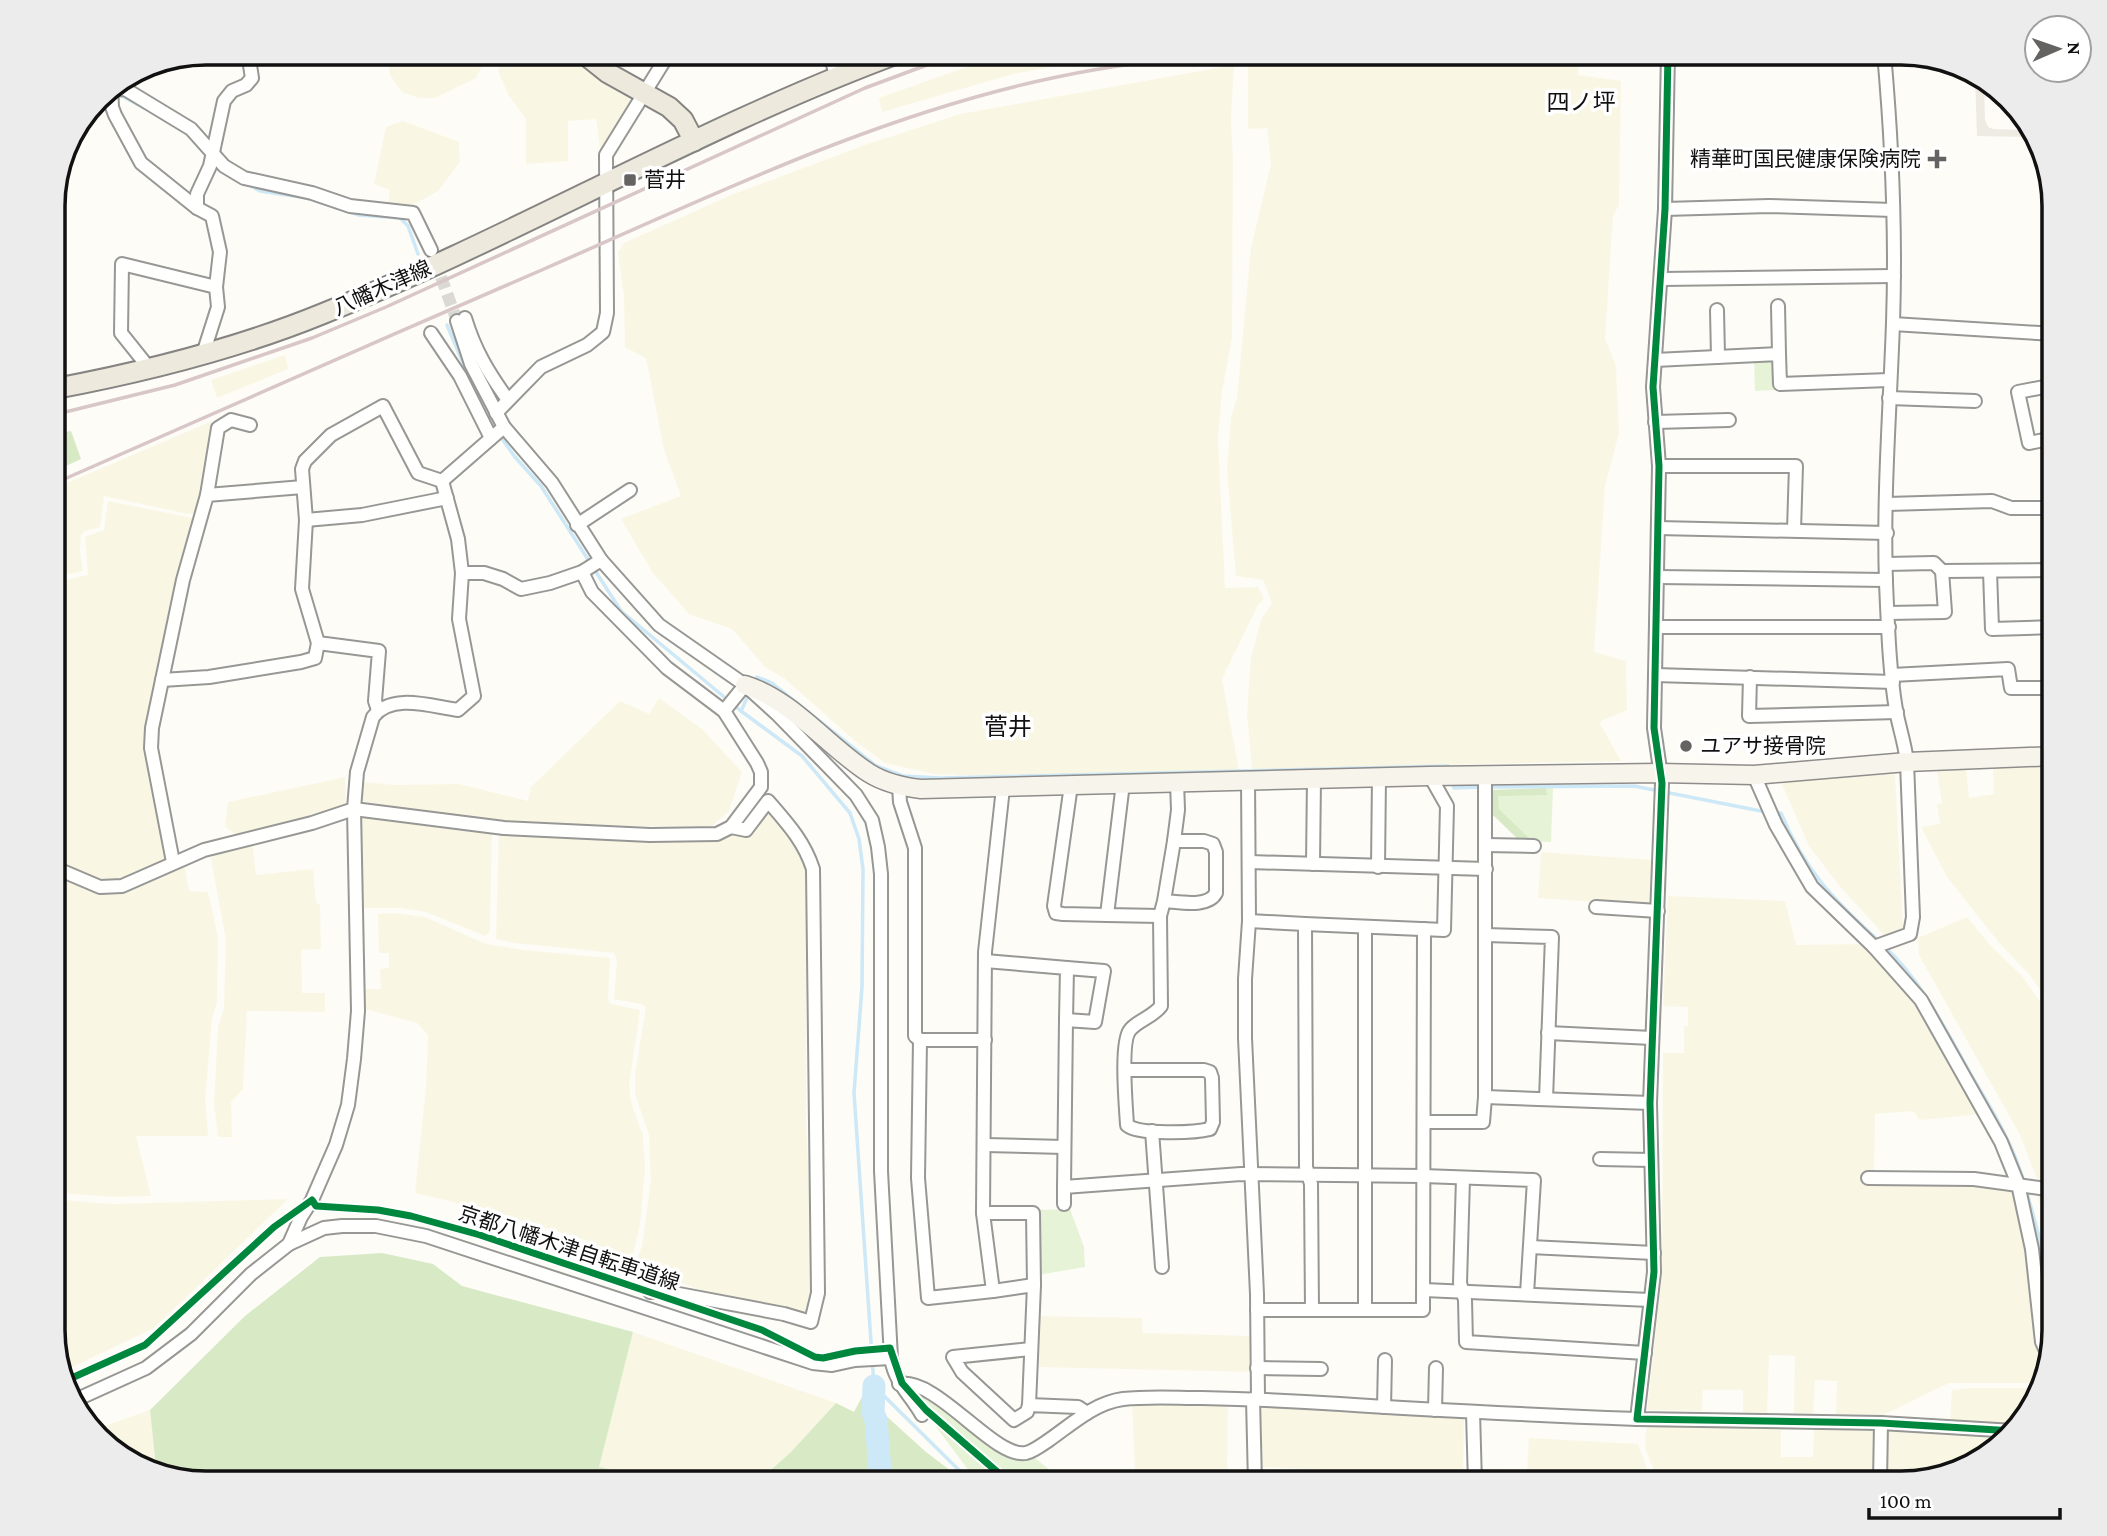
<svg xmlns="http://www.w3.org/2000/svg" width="2107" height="1536" font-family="'Crimson Pro','Noto Sans JP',serif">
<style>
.farmland{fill:#f9f7e4}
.green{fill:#e7f3d7}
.forest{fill:#d8eac5}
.plaza{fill:#edebe2}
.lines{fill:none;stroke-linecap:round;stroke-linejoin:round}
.stream{stroke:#cde8f7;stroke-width:3.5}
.river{stroke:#cde8f7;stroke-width:23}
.street-tunnel{stroke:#dad9d4;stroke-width:12;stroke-dasharray:12 6;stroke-linecap:butt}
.street-casing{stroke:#979795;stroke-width:16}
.secondary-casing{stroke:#8e8d8b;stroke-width:21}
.primary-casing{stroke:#858482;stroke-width:23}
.street{stroke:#fffffe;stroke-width:12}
.secondary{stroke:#f6f4eb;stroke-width:18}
.primary{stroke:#ede9dc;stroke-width:19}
.rail{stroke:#d9c6c7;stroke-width:3.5}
.cycleway-casing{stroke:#fff;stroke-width:11}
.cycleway{stroke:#00873e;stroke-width:7}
.poi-dot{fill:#646362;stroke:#fff;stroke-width:2.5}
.labels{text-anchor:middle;stroke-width:7;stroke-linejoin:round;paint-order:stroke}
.poi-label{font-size:21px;fill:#111;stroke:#fff;text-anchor:start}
.street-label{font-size:21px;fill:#111;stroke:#fff}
.neighbourhood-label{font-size:23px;fill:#111;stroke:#fff}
.quarter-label{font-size:24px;fill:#111;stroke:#fff}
.rim{fill:none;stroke:#111;stroke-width:3.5}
</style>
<rect width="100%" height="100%" fill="#fdfcf7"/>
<!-- farmland -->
<g class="farmland">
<polygon points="387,53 488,53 476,78 435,98 419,98 402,92 390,75"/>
<polygon points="504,53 570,53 594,71 632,95 633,105 601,155 596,119 568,121 568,161 526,164 526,119 509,96 498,71"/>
<polygon points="1006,53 1126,53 1013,74 882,112 879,98"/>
<polygon points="1396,53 1580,53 1578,75 1621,81 1619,205 1613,216 1605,339 1616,366 1619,433 1605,486 1594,652 1626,661 1627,710 1599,722 1621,761 1252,769 1247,714 1251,657 1261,620 1272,603 1263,580 1236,576 1227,470 1231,417 1237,398 1251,248 1271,164 1267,128 1248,129 1248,66"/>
<polygon points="1234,65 1231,118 1233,162 1232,338 1222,391 1218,439 1225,588 1258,587 1264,599 1258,605 1222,679 1239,770 1030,777 935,774 885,763 854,740 784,678 765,667 732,629 689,614 653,573 621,519 681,496 664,450 646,358 625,347 624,296 618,253 624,243 731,195 865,145 960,114"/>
<polygon points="403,121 459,142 460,162 438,191 413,205 388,204 390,190 374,184 386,127"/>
<polygon points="285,355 288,369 217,398 211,380"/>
<polygon points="212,421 204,480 195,513 188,514 104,496 100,527 85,531 81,534 80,551 83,571 53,577 53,489"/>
<polygon points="108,501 193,518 149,719 165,853 163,861 129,877 101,881 83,875 53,861 53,583 88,575 85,537 104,530"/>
<polygon points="659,698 703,730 742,772 729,811 712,826 591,826 500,820 436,814 362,801 362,782 395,785 459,784 528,801 531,787 620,701 649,714"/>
<polygon points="2054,763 2054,1010 2029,974 2000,944 1947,877 1921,827 1940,824 1937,804 1942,803 1937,771 1966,767 1969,798 1994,794 1993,765"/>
<polygon points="1895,774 1903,931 1887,938 1838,884 1809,846 1781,782"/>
<polygon points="345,777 346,804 308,818 238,836 225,826 228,802"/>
<polygon points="771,809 806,852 806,1121 815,1318 761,1302 732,1300 648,1273 634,1261 638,1257 642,1246 651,1180 649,1135 635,1094 635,1075 646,1007 641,1004 614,999 617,960 614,953 514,943 496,939 499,831 723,837 753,829"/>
<polygon points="361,816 492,831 490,931 485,936 426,912 401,908 364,908"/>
<polygon points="252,841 256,875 313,869 316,903 320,904 321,949 301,950 302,993 325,993 325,1012 247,1011 243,1089 231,1102 232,1137 218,1137 214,1104 218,1027 224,1008 226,940 211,859 214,854 224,848"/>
<polygon points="1541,852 1653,860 1654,906 1538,898"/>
<polygon points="184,863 189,891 208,892 218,938 217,1002 212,1018 205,1099 208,1136 136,1136 151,1196 110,1197 53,1192 53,874 92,891 111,893 142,886"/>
<polygon points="1668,896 1785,901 1796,945 1865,944 1903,982 1982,1114 1920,1120 1913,1111 1875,1114 1874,1174 1989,1182 2016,1191 2028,1238 2038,1348 2044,1362 2037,1383 1949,1383 1883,1415 1836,1414 1837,1381 1815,1380 1813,1414 1794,1413 1795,1356 1769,1355 1767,1413 1743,1412 1743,1390 1703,1390 1702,1411 1647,1410 1662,1274 1663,1053 1684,1053 1684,1026 1688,1026 1688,1007 1663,1006"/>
<polygon points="394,913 425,917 486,944 524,950 610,958 608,1000 611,1004 640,1010 629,1086 631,1102 643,1136 645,1169 640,1225 633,1254 629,1256 622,1255 588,1241 495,1212 415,1193 426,1087 428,1035 417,1023 365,1009 365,989 381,989 380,969 389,968 389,953 379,953 378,914"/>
<polygon points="1967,917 1990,945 2023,977 2054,1022 2054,1186 2039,1184 2020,1135 1919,955 1918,938"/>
<polygon points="2036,1191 2054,1192 2054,1291 2049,1240"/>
<polygon points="53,1199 111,1204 288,1199 154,1328 62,1372 53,1340"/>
<polygon points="1038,1316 1142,1318 1143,1333 1252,1336 1253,1372 1037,1367"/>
<polygon points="633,1332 836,1403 790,1453 756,1483 675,1483 598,1467"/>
<polygon points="1968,1388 2035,1388 2022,1424 1950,1422 1952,1390"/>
<polygon points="1132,1404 1228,1404 1227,1483 1103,1483 1103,1471 1135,1471"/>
<polygon points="1258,1404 1464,1416 1463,1477 1263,1467 1257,1457"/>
<polygon points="150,1410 156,1467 113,1452 93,1430"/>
<polygon points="1651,1424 1781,1426 1781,1457 1813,1457 1814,1427 1872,1428 1877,1432 1875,1483 1659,1483 1646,1451 1645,1437 1647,1428"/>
<polygon points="1889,1427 2013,1432 1970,1468 1902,1483 1883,1483 1885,1431"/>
<polygon points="1529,1438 1638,1444 1652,1483 1477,1483 1477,1469 1527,1471"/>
</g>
<!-- green -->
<g class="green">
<polygon points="1768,359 1774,366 1775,390 1755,391 1754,360"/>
<polygon points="1553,788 1551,842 1520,841 1492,814 1492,790"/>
<polygon points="1070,1209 1084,1247 1085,1267 1038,1275 1038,1210"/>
<polygon points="921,1395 1015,1458 1035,1458 1066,1483 978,1483 931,1420"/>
</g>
<!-- forest -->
<g class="forest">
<polygon points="71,431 81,459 53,472 53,434"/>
<polygon points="1546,788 1547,795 1498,796 1499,809 1532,841 1520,841 1492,814 1492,790"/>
<polygon points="382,1253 433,1264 462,1286 633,1332 599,1467 675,1483 205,1483 156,1467 150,1410 245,1316 320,1257"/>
<polygon points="863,1395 926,1452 967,1483 756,1483 790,1453 836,1403 854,1412"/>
</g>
<!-- plaza -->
<polygon class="plaza" points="1975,77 1984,80 1985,120 1988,127 1993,129 2021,130 2029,126 2038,137 1977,136"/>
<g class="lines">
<!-- stream -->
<g class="stream">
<polyline points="118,82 120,95 150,111"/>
<polyline points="247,184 260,191 307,198 359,215 400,218 408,226 418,254"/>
<polyline points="447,325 480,403"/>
<polyline points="488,419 515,457 541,486 621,611 741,711 802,756 850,813 859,839 863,869 862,987 854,1093 874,1386 972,1483"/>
<polyline points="757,677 772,683 876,766 903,776 940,778 1448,766 1449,770"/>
<polyline points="741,711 747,698"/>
<polyline points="1452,781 1454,788 1481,787"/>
<polyline points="1489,787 1634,786 1766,812"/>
<path d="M 1774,813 L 1781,813 C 1804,870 1834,900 1879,941"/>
<path d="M 1884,946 C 1922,981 1944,1027 1969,1071 C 1990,1107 2012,1141 2024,1182"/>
<polyline points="2026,1189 2040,1240 2046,1326"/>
</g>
<!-- river -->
<polyline class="river" points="874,1386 873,1413 876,1420 881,1483"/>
<!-- street-tunnel -->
<polyline class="street-tunnel" points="435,260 457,321"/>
<!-- street casing -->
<g class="street-casing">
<g id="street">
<polyline points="830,53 836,76"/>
<polyline points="1668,53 1665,209 1653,387 1659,466 1654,728 1662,783 1650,1103 1654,1272 1637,1419 1881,1423 2014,1431"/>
<polyline points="111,87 112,107 115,115 141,163 197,208 212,216 220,252 216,287"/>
<polyline points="112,90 125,89 191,129 224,166 244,178 312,193 350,206 413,213 431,250"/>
<polyline points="197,208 197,194 210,166 224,101 232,91 246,85 252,78 249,59 252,53"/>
<polyline points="1665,209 1769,206 1893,210"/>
<polyline points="1662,279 1894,276"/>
<polyline points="1778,306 1779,354"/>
<polyline points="1717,310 1718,357"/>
<path d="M 465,318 C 475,351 488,372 508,400"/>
<path d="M 457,321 L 471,364 L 504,427 L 552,483 L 601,560 L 659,625 L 745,685 L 777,714 L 856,795 L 872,820 L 878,847 L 881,874 L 881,1171 L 891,1358 C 895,1383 910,1394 922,1415"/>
<polyline points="1893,324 2054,334"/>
<polyline points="431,333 460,376 491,438"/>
<polyline points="1655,360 1779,354 1780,384 1889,380"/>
<polyline points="149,368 121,333 122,264 216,287 218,307 203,354"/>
<polyline points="2054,385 2018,392 2029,443 2054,438"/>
<polyline points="1889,398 1975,401"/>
<polyline points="496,413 541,367 587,345 597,337 603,332 607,313 606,155 669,53"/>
<polyline points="1655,422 1729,420"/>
<polyline points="1659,466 1796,466 1794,530"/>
<polyline points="207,495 218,428 231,420 250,425"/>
<polyline points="1887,504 1992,501 2011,508 2054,508"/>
<polyline points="306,520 362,515 447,498"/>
<polyline points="577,525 630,490"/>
<polyline points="1658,528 1887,533"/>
<polyline points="1886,564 1934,563 1942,571 2054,570"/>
<polyline points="1990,571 1992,629 2054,627"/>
<polyline points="462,573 484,573 503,579 521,589 550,583 582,572 601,560"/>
<polyline points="1658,577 1886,580"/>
<polyline points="1888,613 1945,612 1942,571"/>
<polyline points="1657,627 1889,627"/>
<polyline points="1655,675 1893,682"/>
<polyline points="1892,675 2008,669 2011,688 2054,688"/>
<polyline points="1750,677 1749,716 1897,712"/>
<polyline points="162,680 209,677 301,662 315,658 318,643"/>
<polyline points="378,710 375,701 379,651 318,643 302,589 306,520 302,469 305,461 331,435 383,406 418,473 442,481"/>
<polyline points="724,711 745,685"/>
<polyline points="1754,775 1776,825 1812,887 1874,947 1921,1000 2001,1142 2018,1184 2032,1249 2042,1342 2047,1353"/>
<polyline points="1248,779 1249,921 1245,979 1245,1038 1257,1294 1258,1399"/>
<polyline points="1123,783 1107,915 1160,916"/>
<polyline points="1071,785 1054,906 1056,913 1063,914 1107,915"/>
<polyline points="899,786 900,802 915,848 915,1036 920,1040 985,1040"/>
<polyline points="1003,788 985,952 983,1213 1033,1213 1034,1285"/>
<polyline points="1174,841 1178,810 1177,782"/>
<polyline points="1486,845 1534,846"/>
<polyline points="173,862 151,748 152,728 183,580 207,495 303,487"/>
<polyline points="1250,862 1486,869"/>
<polyline points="1313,864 1314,778"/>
<polyline points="53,867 100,887 122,886 204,850 312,823 354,809 504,828 650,835 717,834 731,827 761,787 761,772 757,763 724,711 667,668 592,592 582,572"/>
<polyline points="1378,867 1379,777"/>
<polyline points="1596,907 1658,911"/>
<polyline points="1249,921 1305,924 1306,1167 1311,1184 1312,1310"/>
<polyline points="1305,924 1444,930 1447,806 1430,776"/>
<polyline points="1365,928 1365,1310"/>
<polyline points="1486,935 1552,937 1546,1099"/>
<path d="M 1874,947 L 1910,934 L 1913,917 L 1907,762 C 1905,744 1899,727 1896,710 C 1889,668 1888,625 1886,583 C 1883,496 1890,409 1893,323 C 1896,233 1892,142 1884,53"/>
<polyline points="985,961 1067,968 1066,1020"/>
<polyline points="1067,968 1104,971 1095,1022 1066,1020 1064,1187 1241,1174 1423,1176 1534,1180 1527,1294"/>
<polyline points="1548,1033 1652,1038"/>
<polyline points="920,1040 918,1178 928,1298 993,1291 983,1213"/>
<path d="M 1125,1070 L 1204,1070 L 1210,1072 L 1212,1078 L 1213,1122 L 1210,1129 C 1194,1133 1138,1135 1127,1125 C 1126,1107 1120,1042 1130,1030 C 1138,1020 1153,1017 1161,1006 L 1160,916 L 1164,901 C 1180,902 1208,908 1216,893 L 1216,852 L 1213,844 L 1204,841 L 1174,841 L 1164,901"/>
<polyline points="1485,1097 1650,1103"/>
<polyline points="1424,1122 1483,1122 1485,1097 1485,775"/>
<polyline points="1152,1131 1162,1267"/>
<polyline points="985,1145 1064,1147"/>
<polyline points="1600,1159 1651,1160"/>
<polyline points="1463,1178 1460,1283 1465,1300 1466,1342 1645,1353"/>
<polyline points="1868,1178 1974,1179 2054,1190"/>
<polyline points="1064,1204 1064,1187"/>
<polyline points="289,1244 324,1228 342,1226 376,1226 426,1236 813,1363 832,1365 855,1360 891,1358"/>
<polyline points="1530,1247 1654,1253"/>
<polyline points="1424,1290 1650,1300"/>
<polyline points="993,1291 1034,1285 1029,1405"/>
<path d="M 650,1292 L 663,1291 L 784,1314 L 811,1322 L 818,1293 L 813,869 C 804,841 787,823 768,801 L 746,830 L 731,827"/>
<polyline points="1257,1310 1423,1310 1424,929"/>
<polyline points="1031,1349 953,1357 962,1372 1014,1420 1027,1412 1029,1405 1078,1407 1087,1413"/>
<polyline points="1257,1368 1321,1369"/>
<path d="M 899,1384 C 937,1377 994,1459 1026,1453 C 1034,1451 1043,1444 1049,1440 C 1072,1424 1094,1403 1123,1399 C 1149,1396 1176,1398 1202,1398 C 1248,1399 1294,1401 1340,1404 C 1439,1411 1538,1415 1637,1419"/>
<polyline points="1253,1399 1255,1483"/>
<path d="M 71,1402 L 146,1368 L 191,1334 L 251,1274 L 289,1244 L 301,1217 L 312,1200 L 336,1145 L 348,1105 L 354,1059 L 358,1011 L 354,809 L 357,772 L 373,717 C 392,692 433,707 458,710 L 474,696 L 459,619 L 462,573 L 458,539 L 442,481 L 504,427"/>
<polyline points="1384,1407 1385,1360"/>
<polyline points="1435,1410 1436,1368"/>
<polyline points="1473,1412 1475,1483"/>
<polyline points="1880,1483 1881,1423"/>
</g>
</g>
<!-- secondary casing -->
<g class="secondary-casing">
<path id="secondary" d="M 745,685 C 793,700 827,746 869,773 C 885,783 903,787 921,789 L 1430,776 L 1659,773 L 1754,775 L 1907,762 L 2054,756"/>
</g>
<!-- primary casing -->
<g class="primary-casing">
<g id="primary">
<polyline points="583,53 608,73 669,107 683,120 694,141"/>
<path d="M 53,389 C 144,372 236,349 322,314 C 518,235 701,126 899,53"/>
</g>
</g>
<!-- street -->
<use href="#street" class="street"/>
<!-- secondary -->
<use href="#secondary" class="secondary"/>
<!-- primary -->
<use href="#primary" class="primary"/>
<!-- rail -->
<g class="rail">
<polyline points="53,415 175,385 312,338 386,307 865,88 959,53"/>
<path d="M 53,484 C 216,412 380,340 544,269 C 711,196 878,114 1057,77 C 1113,65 1169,59 1226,53"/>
</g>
<!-- cycleway casing -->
<g class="cycleway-casing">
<g id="cycleway">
<polyline points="1668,53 1665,209 1653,387 1659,466 1654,728 1662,783 1650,1103 1654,1272 1637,1419 1881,1423 2014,1431"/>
<polyline points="65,1381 145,1345 274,1227 312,1200 316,1206 378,1210 411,1216 480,1235 762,1330 815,1357 823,1358 855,1351 890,1348 902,1383 926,1410 1010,1483"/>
</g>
</g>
<!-- cycleway -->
<use href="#cycleway" class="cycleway"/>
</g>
<!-- markers -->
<g class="poi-dot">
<path d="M1933.5 148.5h7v7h7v7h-7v7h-7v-7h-7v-7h7z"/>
<rect x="623" y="173" width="14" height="14" rx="3.5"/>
<circle cx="1686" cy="746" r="7"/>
</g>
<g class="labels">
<!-- poi labels -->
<g class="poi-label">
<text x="1921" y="166" text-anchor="end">精華町国民健康保険病院</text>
<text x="644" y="187">菅井</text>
<text x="1700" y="753">ユアサ接骨院</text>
</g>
<!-- street labels -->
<g class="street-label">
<text transform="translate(382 288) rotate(-24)" y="7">八幡木津線</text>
<text transform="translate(569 1248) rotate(18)" y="7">京都八幡木津自転車道線</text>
</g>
<!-- neighbourhood labels -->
<g class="neighbourhood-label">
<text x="1581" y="110">四ノ坪</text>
</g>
<!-- quarter labels -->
<g class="quarter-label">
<text x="1008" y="735">菅井</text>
</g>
</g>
<!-- crop -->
<path d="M0 0H2107V1536H0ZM206 65H1901A141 141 0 0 1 2042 206V1330A141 141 0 0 1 1901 1471H206A141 141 0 0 1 65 1330V206A141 141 0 0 1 206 65Z" fill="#ececec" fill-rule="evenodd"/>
<path class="rim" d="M206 65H1901A141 141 0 0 1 2042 206V1330A141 141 0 0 1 1901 1471H206A141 141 0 0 1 65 1330V206A141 141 0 0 1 206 65Z"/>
<!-- north arrow -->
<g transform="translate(2058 49) rotate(88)"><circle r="33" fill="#ffffff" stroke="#a0a0a0" stroke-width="2"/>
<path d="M0-5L12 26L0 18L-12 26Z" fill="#646362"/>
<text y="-10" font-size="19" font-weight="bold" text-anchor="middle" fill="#111111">N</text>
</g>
<!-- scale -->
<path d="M1869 1508v10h191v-10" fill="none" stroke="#111111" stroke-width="3.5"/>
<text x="1880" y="1508" font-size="21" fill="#111111" stroke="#ffffff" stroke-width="5" paint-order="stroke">100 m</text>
</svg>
